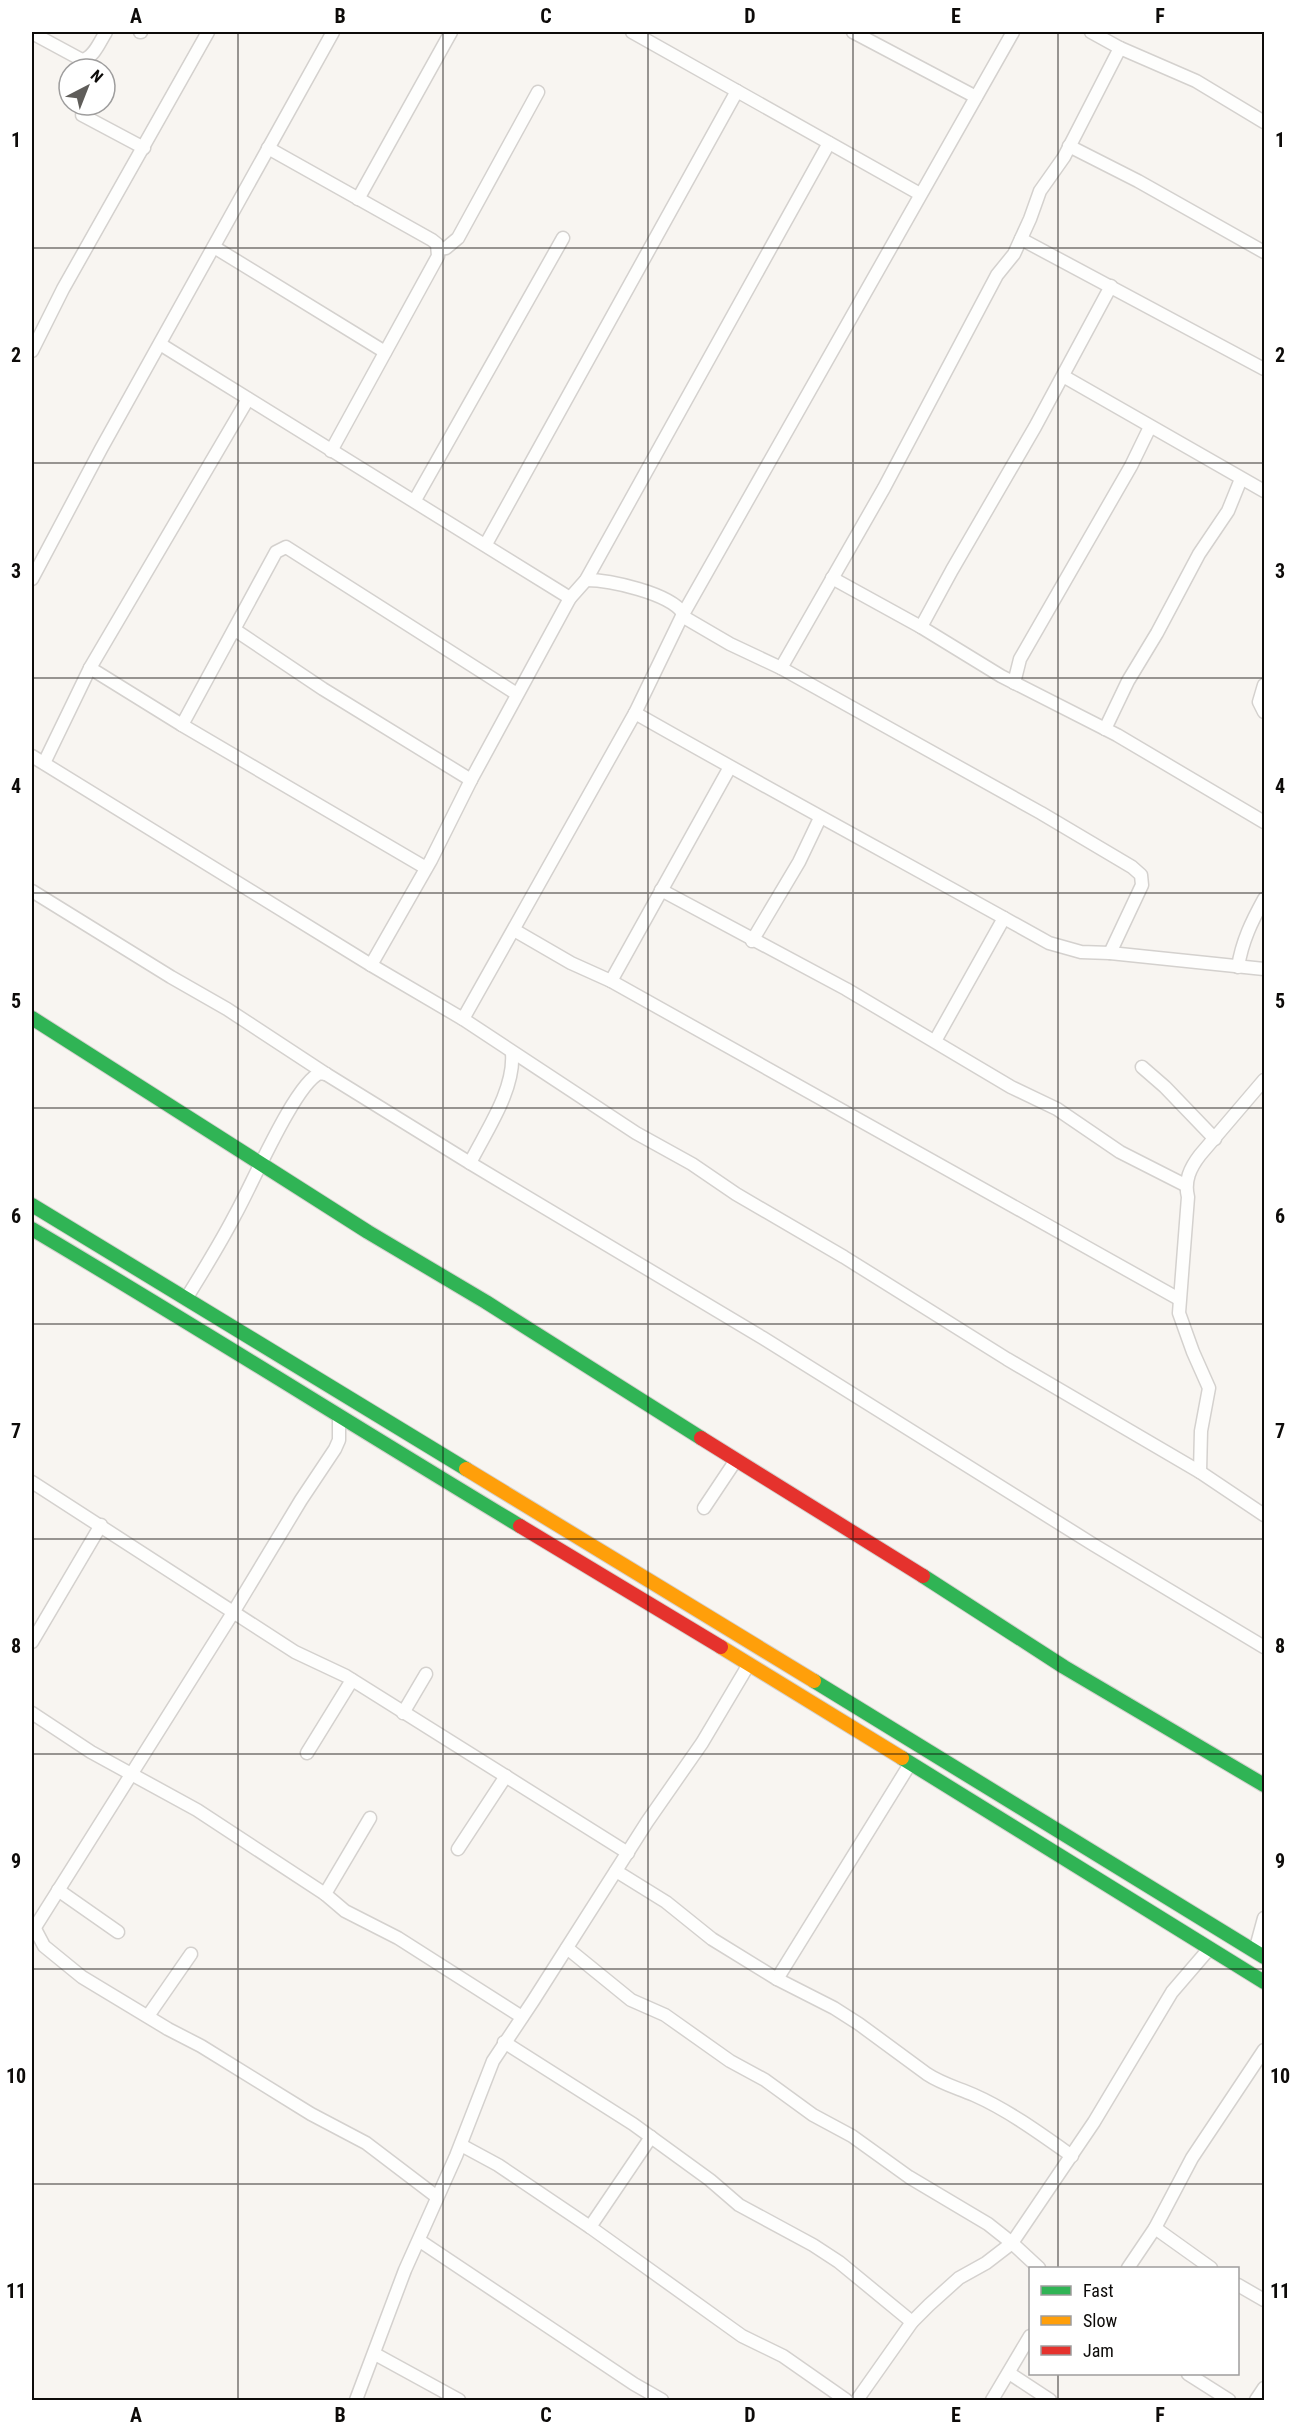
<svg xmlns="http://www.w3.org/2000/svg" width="1296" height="2432" font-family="'Roboto Condensed',sans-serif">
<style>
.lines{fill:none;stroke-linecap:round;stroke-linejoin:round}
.street-casing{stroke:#d4d1ce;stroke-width:15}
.fast-casing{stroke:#d4d1ce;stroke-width:16}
.slow-casing{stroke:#d4d1ce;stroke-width:16}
.jam-casing{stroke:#d4d1ce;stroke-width:16}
.street{stroke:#fefefd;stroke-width:12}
.fast{stroke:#30b455;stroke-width:14}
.slow{stroke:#ff9f0a;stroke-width:14}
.jam{stroke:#e5322d;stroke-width:14}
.grid{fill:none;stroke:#0d0b09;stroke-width:1.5;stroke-opacity:0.55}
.neatline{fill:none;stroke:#0d0b09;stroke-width:2}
.grid-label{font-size:20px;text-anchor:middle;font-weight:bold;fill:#0d0b09}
</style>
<rect width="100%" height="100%" fill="#f8f5f1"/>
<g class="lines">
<!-- street casing -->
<g class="street-casing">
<g id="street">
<polyline points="140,32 141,32"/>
<polyline points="632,32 920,194"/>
<polyline points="853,32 976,97"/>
<polyline points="1091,32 1120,48 1196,81 1264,122"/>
<path d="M 32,33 L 82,60 C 94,58 100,41 106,32"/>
<polyline points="82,115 144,148"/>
<polyline points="1069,146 1138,181 1264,252"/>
<polyline points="268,148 432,240 437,244 438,256 331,451"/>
<polyline points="358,199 451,32"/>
<polyline points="1021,239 1264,369"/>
<polyline points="214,247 385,352"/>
<polyline points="439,249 446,248 458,238 538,92"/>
<polyline points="160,344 570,598"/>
<polyline points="32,351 63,289 208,32"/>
<polyline points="1063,376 1264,491"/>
<polyline points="415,500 563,238"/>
<polyline points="486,544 737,91"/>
<polyline points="832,578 921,627 1001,676 1117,735 1264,822"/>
<polyline points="32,579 101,449 333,32"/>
<path d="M 586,580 C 610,580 669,593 683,613 L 682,616 L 730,644 L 781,668 L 1041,813 L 1132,867 L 1141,875 L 1142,885 L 1110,953"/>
<polyline points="921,627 952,570 1035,427 1111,286"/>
<polyline points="235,630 323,689 471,780"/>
<polyline points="90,668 182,725 426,868"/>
<polyline points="781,668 884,488 997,275 1014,254 1030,219 1040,191 1064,157 1120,48"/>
<polyline points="1014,683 1020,659 1131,466 1150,427"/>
<polyline points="1264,685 1259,702 1264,712"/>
<path d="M 635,713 C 772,791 911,866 1049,943 L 1081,952 L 1110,953 L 1264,969"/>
<polyline points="182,725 276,552 286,547 517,694"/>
<polyline points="1105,729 1128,681 1157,633 1199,554 1228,511 1241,479"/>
<polyline points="32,756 371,965 463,1019 636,1133 692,1164 736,1194 844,1257 1007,1359 1200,1472 1264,1515"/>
<polyline points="44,763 90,668 248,399"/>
<polyline points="661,890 846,989 1011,1087 1057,1109 1120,1152 1185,1185"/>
<polyline points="32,891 171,977 227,1009 326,1074 470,1163 763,1338 1094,1545 1264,1647"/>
<polyline points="514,930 571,963 611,981 1179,1299"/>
<polyline points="752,941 799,862 820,818"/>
<polyline points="371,965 431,860 471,780 570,598 586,580 829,143"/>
<path d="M 1238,967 C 1242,941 1252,921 1264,899"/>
<polyline points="611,981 730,767"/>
<polyline points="463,1019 635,713 682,616 1013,32"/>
<polyline points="935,1041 1004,918"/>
<polyline points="1142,1067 1165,1087 1215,1139"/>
<path d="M 470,1163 C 486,1131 515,1090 512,1053"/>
<path d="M 186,1299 C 203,1271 220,1244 235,1215 C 251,1187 295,1083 320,1073 L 326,1074"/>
<path d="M 1200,1472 L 1201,1431 L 1209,1388 L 1193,1352 L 1179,1313 L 1188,1197 C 1184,1181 1190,1168 1200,1155 L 1264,1080"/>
<polyline points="32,1482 295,1652 346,1676 628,1853"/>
<polyline points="704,1508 736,1460"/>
<polyline points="32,1642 101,1525"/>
<polyline points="32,1713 91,1752 197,1810 325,1894 345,1911 398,1938 522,2017"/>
<polyline points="403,1713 426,1674"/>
<polyline points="307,1753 352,1680"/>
<polyline points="458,1849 506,1776"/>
<path d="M 616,1871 L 666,1902 L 712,1939 L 777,1979 L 834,2008 L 859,2024 L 927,2074 C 942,2084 958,2088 974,2095 C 1008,2110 1041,2134 1072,2156"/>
<polyline points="58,1890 118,1932"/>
<polyline points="325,1894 370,1818"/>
<polyline points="34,1927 44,1946 82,1977 168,2029 201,2046 311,2114 366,2143 437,2197"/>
<polyline points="32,1932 234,1611 301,1500 335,1449 339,1440 339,1417"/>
<polyline points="567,1948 631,2000 665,2015 730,2061 765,2080 813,2115 852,2136 909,2177 988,2224 1012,2243 1039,2268"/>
<polyline points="1255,1951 1264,1918"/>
<polyline points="777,1979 910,1764"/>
<polyline points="148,2016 191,1954"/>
<polyline points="504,2042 633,2124 710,2180 739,2205 813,2245 839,2262 912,2322"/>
<polyline points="461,2145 498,2165 590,2227 742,2336 783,2356 846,2400"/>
<polyline points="590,2227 651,2137"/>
<polyline points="1155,2228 1211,2268"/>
<polyline points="420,2241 634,2384 662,2400"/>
<polyline points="1128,2268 1155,2228 1192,2158 1264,2050"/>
<polyline points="1238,2285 1264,2300"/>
<polyline points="375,2354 459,2400"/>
<polyline points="1009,2373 1050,2400"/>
<polyline points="1188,2374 1229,2400"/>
<polyline points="356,2400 405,2270 456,2156 493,2061 533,2001 647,1822 702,1743 749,1664"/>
<polyline points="857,2400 912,2322 929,2305 959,2278 986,2263 1012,2243 1094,2122 1172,1992 1209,1949"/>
<polyline points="992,2400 1030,2336"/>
<polyline points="1256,2400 1264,2388"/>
</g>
</g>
<!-- fast casing -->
<g class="fast-casing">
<g id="fast">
<polyline points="32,1018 368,1232 486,1302 701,1438"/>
<polyline points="32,1205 466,1469"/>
<path d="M 32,1229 C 196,1326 357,1428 520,1526"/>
<polyline points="923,1576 1064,1667 1264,1785"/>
<polyline points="814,1681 1264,1957"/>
<polyline points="902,1758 1264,1982"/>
</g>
</g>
<!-- slow casing -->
<g class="slow-casing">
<g id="slow">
<polyline points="466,1469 814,1681"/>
<polyline points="721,1647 902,1758"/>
</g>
</g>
<!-- jam casing -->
<g class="jam-casing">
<g id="jam">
<polyline points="701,1438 923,1576"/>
<polyline points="520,1526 721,1647"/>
</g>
</g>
<!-- street -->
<use href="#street" class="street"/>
<!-- fast -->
<use href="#fast" class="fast"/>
<!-- slow -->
<use href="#slow" class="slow"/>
<!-- jam -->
<use href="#jam" class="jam"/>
</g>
<!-- grid -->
<path class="grid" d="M 238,32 L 238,2400M 443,32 L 443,2400M 648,32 L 648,2400M 853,32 L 853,2400M 1058,32 L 1058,2268M 32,248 L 1264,248M 32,463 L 1264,463M 32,678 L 1264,678M 32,893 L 1264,893M 32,1108 L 1264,1108M 32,1324 L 1264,1324M 32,1539 L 1264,1539M 32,1754 L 1264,1754M 32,1969 L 1264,1969M 32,2184 L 1264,2184M 1058,2374 L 1058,2400"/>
<!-- border -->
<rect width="1296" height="2432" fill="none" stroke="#ffffff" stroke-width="66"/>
<!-- legend -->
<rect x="1029" y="2267" width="210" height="108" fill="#ffffff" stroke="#9e9d9d" stroke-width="1.5"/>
<rect x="1041" y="2286" width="30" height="9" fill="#30b455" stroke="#9e9d9d" stroke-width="1.5"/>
<text x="1083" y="2297" font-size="18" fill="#0d0b09">Fast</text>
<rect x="1041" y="2316" width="30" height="9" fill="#ff9f0a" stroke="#9e9d9d" stroke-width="1.5"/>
<text x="1083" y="2327" font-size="18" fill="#0d0b09">Slow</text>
<rect x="1041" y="2346" width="30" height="9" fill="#e5322d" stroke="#9e9d9d" stroke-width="1.5"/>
<text x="1083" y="2357" font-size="18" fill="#0d0b09">Jam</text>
<!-- north arrow -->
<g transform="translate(87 87) rotate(42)"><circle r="28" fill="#ffffff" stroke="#9e9d9d" stroke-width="1.5"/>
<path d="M0-4.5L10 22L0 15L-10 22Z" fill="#5f5d5a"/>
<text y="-9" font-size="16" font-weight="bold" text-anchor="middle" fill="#0d0b09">N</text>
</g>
<rect x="33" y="33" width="1230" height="2366" class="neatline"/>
<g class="grid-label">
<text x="136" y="23">A</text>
<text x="340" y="23">B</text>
<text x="546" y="23">C</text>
<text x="750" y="23">D</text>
<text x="956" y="23">E</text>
<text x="1160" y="23">F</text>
<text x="16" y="147">1</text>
<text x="1280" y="147">1</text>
<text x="16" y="362">2</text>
<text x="1280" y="362">2</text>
<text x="16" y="578">3</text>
<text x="1280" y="578">3</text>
<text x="16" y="793">4</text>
<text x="1280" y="793">4</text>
<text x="16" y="1008">5</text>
<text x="1280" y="1008">5</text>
<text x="16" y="1223">6</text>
<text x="1280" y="1223">6</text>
<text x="16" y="1438">7</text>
<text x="1280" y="1438">7</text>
<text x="16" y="1653">8</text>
<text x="1280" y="1653">8</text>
<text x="16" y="1868">9</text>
<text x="1280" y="1868">9</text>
<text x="16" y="2083">10</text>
<text x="1280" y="2083">10</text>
<text x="16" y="2298">11</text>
<text x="1280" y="2298">11</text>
<text x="136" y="2422">A</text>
<text x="340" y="2422">B</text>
<text x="546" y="2422">C</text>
<text x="750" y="2422">D</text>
<text x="956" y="2422">E</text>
<text x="1160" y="2422">F</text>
</g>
</svg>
